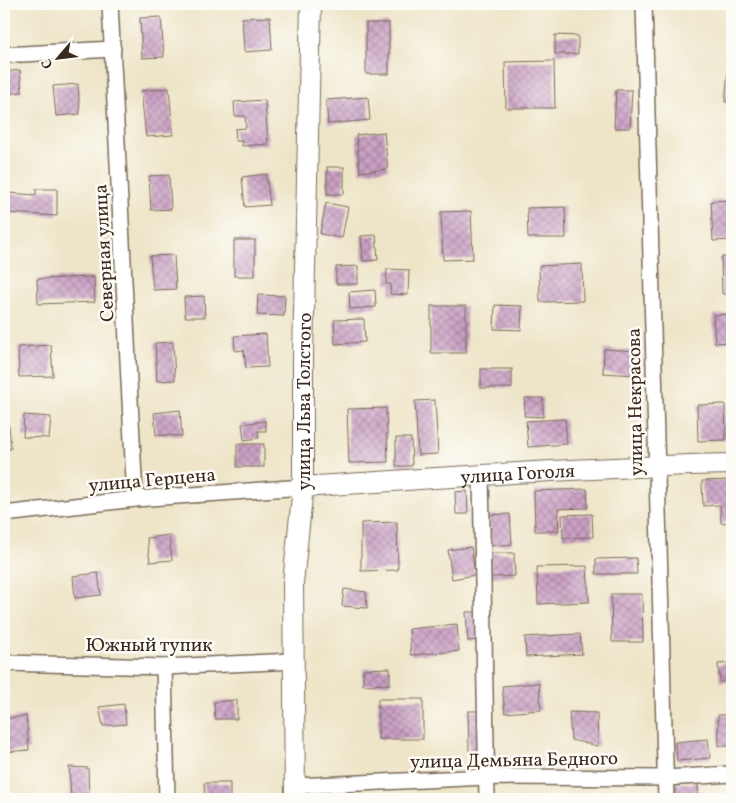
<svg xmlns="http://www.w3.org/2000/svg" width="736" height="803" font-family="Vollkorn,serif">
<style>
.building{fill:url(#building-cross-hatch)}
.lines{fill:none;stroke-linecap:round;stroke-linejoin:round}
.street-casing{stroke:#7a6b5a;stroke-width:18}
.secondary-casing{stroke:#7a6b5a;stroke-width:22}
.street{stroke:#fff;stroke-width:15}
.secondary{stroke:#fff;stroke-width:20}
.labels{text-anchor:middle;stroke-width:5;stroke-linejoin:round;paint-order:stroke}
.street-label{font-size:19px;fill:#3b2a1e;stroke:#fdfcf7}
</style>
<defs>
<pattern id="building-cross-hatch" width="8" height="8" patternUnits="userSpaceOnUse" patternTransform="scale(1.25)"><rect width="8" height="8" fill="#caa0c5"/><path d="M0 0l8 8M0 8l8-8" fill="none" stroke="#a5839f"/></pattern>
</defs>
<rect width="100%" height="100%" fill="#fdfcf7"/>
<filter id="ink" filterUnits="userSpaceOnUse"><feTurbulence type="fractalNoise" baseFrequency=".02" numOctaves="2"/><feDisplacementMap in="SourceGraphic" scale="10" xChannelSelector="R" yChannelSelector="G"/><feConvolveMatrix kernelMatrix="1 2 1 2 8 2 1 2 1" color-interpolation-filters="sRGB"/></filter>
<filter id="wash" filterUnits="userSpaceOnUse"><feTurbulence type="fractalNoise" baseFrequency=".0096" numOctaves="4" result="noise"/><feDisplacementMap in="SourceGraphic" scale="20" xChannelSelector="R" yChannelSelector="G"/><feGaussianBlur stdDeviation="1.12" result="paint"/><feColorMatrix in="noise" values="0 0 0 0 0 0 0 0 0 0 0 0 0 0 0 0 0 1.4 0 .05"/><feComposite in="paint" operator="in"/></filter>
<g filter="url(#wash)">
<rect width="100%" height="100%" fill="#eee5c8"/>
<g id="blocks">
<!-- building -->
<g class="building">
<polygon points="727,4 732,4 732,19 728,19"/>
<polygon points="161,17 164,57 142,58 140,18"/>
<polygon points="270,17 272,50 244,52 242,18"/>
<rect x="366" y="23" width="23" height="51"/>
<polygon points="555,35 578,36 578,54 555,54"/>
<polygon points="729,60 732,60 732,102 725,102"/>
<polygon points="554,61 555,108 506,108 505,62"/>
<polygon points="20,70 22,92 4,94 4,72"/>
<polygon points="78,84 80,114 56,116 53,86"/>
<polygon points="169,88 173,135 146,137 141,91"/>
<polygon points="616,90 632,90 630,128 614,128"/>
<polygon points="368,97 370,120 328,124 326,100"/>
<polygon points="265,100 268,144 242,146 242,141 236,141 235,129 246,128 245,116 235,116 234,102"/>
<polygon points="384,132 388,169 360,172 356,135"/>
<rect x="327" y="167" width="17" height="27"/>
<polygon points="266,174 270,205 245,207 242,177"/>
<polygon points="169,175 171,209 151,210 149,176"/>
<polygon points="36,189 57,189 57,216 7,213 8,193 36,195"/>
<polygon points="732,200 732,240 713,241 711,201"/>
<polygon points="326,203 348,207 342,238 320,234"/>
<polygon points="565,207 566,238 528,238 527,208"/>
<polygon points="471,211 473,259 443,260 441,212"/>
<polygon points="376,235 378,260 363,261 361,236"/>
<rect x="234" y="240" width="21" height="36"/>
<polygon points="174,255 176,289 153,290 150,256"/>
<polygon points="721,257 732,257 732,294 722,294"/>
<polygon points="582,264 583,301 540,302 539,266"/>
<polygon points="358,266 358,284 336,284 336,267"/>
<polygon points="387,269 409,270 408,295 390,294 391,284 386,284"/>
<polygon points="94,277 95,302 38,304 37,279"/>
<polygon points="375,290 376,307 350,309 349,292"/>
<polygon points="258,295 285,296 284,316 257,315"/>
<polygon points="204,296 205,317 185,317 184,297"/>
<polygon points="495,305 522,306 521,330 494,329"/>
<rect x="431" y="306" width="35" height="47"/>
<polygon points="732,314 732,342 715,343 713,315"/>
<polygon points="364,319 365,342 335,344 334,320"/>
<polygon points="266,334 268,367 246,368 244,350 235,351 234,336"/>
<polygon points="173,342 175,380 157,381 155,343"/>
<polygon points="51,345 53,376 19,377 18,347"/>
<polygon points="604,349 636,351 635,375 603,373"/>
<rect x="481" y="369" width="31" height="19"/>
<polygon points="525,398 543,398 543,417 524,416"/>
<polygon points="435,400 438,454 418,455 415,401"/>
<polygon points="725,404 726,440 698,441 697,405"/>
<polygon points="386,408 388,462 349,463 347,409"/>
<polygon points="180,410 182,436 156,435 154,413"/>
<polygon points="24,415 51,417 49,438 23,437"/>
<polygon points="565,419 567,444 528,447 526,421"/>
<polygon points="265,421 266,431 258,431 259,438 244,440 242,424"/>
<polygon points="4,426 9,426 11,449 4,449"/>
<polygon points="396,438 411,438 412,466 396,466"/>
<rect x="237" y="444" width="27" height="23"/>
<polygon points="731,480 732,522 721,523 720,505 703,506 702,481"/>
<polygon points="587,489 588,508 558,509 559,531 535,531 534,491"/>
<polygon points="467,491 468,514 456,514 455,492"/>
<polygon points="510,514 512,544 491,546 489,515"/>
<polygon points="592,514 593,537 563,538 562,515"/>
<polygon points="397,522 398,570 361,571 361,523"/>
<polygon points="169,535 172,560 150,562 147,538"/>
<polygon points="471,547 475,575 452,579 448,550"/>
<polygon points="491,553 514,553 515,576 491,577"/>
<polygon points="636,558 637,574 596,574 596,559"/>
<polygon points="587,566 589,602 538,604 537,567"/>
<polygon points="98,573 101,595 75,598 73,576"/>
<polygon points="344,589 366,592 367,608 342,606"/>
<polygon points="611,594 642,594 643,642 612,642"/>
<polygon points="466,612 478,612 480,640 468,641"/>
<polygon points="457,624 459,651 411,655 409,629"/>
<polygon points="580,634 582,654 526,657 525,637"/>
<polygon points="732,663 732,681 720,682 718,664"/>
<polygon points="390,668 390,684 363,685 363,669"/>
<polygon points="539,683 541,710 505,713 502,686"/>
<rect x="378" y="699" width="45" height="40"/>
<polygon points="237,700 237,719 215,719 214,702"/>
<polygon points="124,704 126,724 103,726 99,707"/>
<polygon points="468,711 481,711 483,752 469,752"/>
<polygon points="569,712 597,713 598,746 571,740"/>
<polygon points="718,715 732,715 732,746 719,746"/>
<polygon points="26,716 29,750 5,752 4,719"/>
<polygon points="708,739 710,758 677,761 675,742"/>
<polygon points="69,767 88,768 89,799 71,799"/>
<polygon points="204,783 230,783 230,799 205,799"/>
<rect x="675" y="783" width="23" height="16"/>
</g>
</g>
</g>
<g filter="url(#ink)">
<use href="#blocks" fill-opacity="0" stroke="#7a6b5a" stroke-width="1"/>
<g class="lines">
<!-- street casing -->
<g class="street-casing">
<g id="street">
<polyline points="110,4 135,499"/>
<polyline points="644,4 666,799"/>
<polyline points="4,55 113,49"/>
<polyline points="481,474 487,799"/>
<polyline points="4,514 135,499 303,487"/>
<polyline points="4,663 164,667 294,661"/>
<polyline points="164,667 167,799"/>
<polyline points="296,786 487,777 666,778 732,774"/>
</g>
</g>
<!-- secondary casing -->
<g class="secondary-casing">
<g id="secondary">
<path id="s1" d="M 303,487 C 446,477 589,467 732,464"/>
<path id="s2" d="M 295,799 L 293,583 L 303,487 L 303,356 L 311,4"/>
</g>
</g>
<!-- street -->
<use href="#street" class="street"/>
<!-- secondary -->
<use href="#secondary" class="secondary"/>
</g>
</g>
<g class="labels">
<!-- street labels -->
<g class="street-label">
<text transform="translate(103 253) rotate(-93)" y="7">Северная улица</text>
<text dy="7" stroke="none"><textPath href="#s2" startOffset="398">улица Льва Толстого</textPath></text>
<text transform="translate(634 402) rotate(-91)" y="7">улица Некрасова</text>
<text dy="7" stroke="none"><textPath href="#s1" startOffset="215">улица Гоголя</textPath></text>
<text transform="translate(152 479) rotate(-5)" y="7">улица Герцена</text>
<text x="149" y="651">Южный тупик</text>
<text transform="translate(514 759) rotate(-1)" y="7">улица Демьяна Бедного</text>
</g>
</g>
<!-- margin -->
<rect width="736" height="803" fill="none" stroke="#fdfcf7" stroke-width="20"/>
<!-- north arrow -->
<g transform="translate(58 58) rotate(242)" stroke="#fdfcf7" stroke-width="4" paint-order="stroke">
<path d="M0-4L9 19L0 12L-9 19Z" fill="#3b2a1e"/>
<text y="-8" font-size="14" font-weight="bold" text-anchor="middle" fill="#3b2a1e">С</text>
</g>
</svg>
